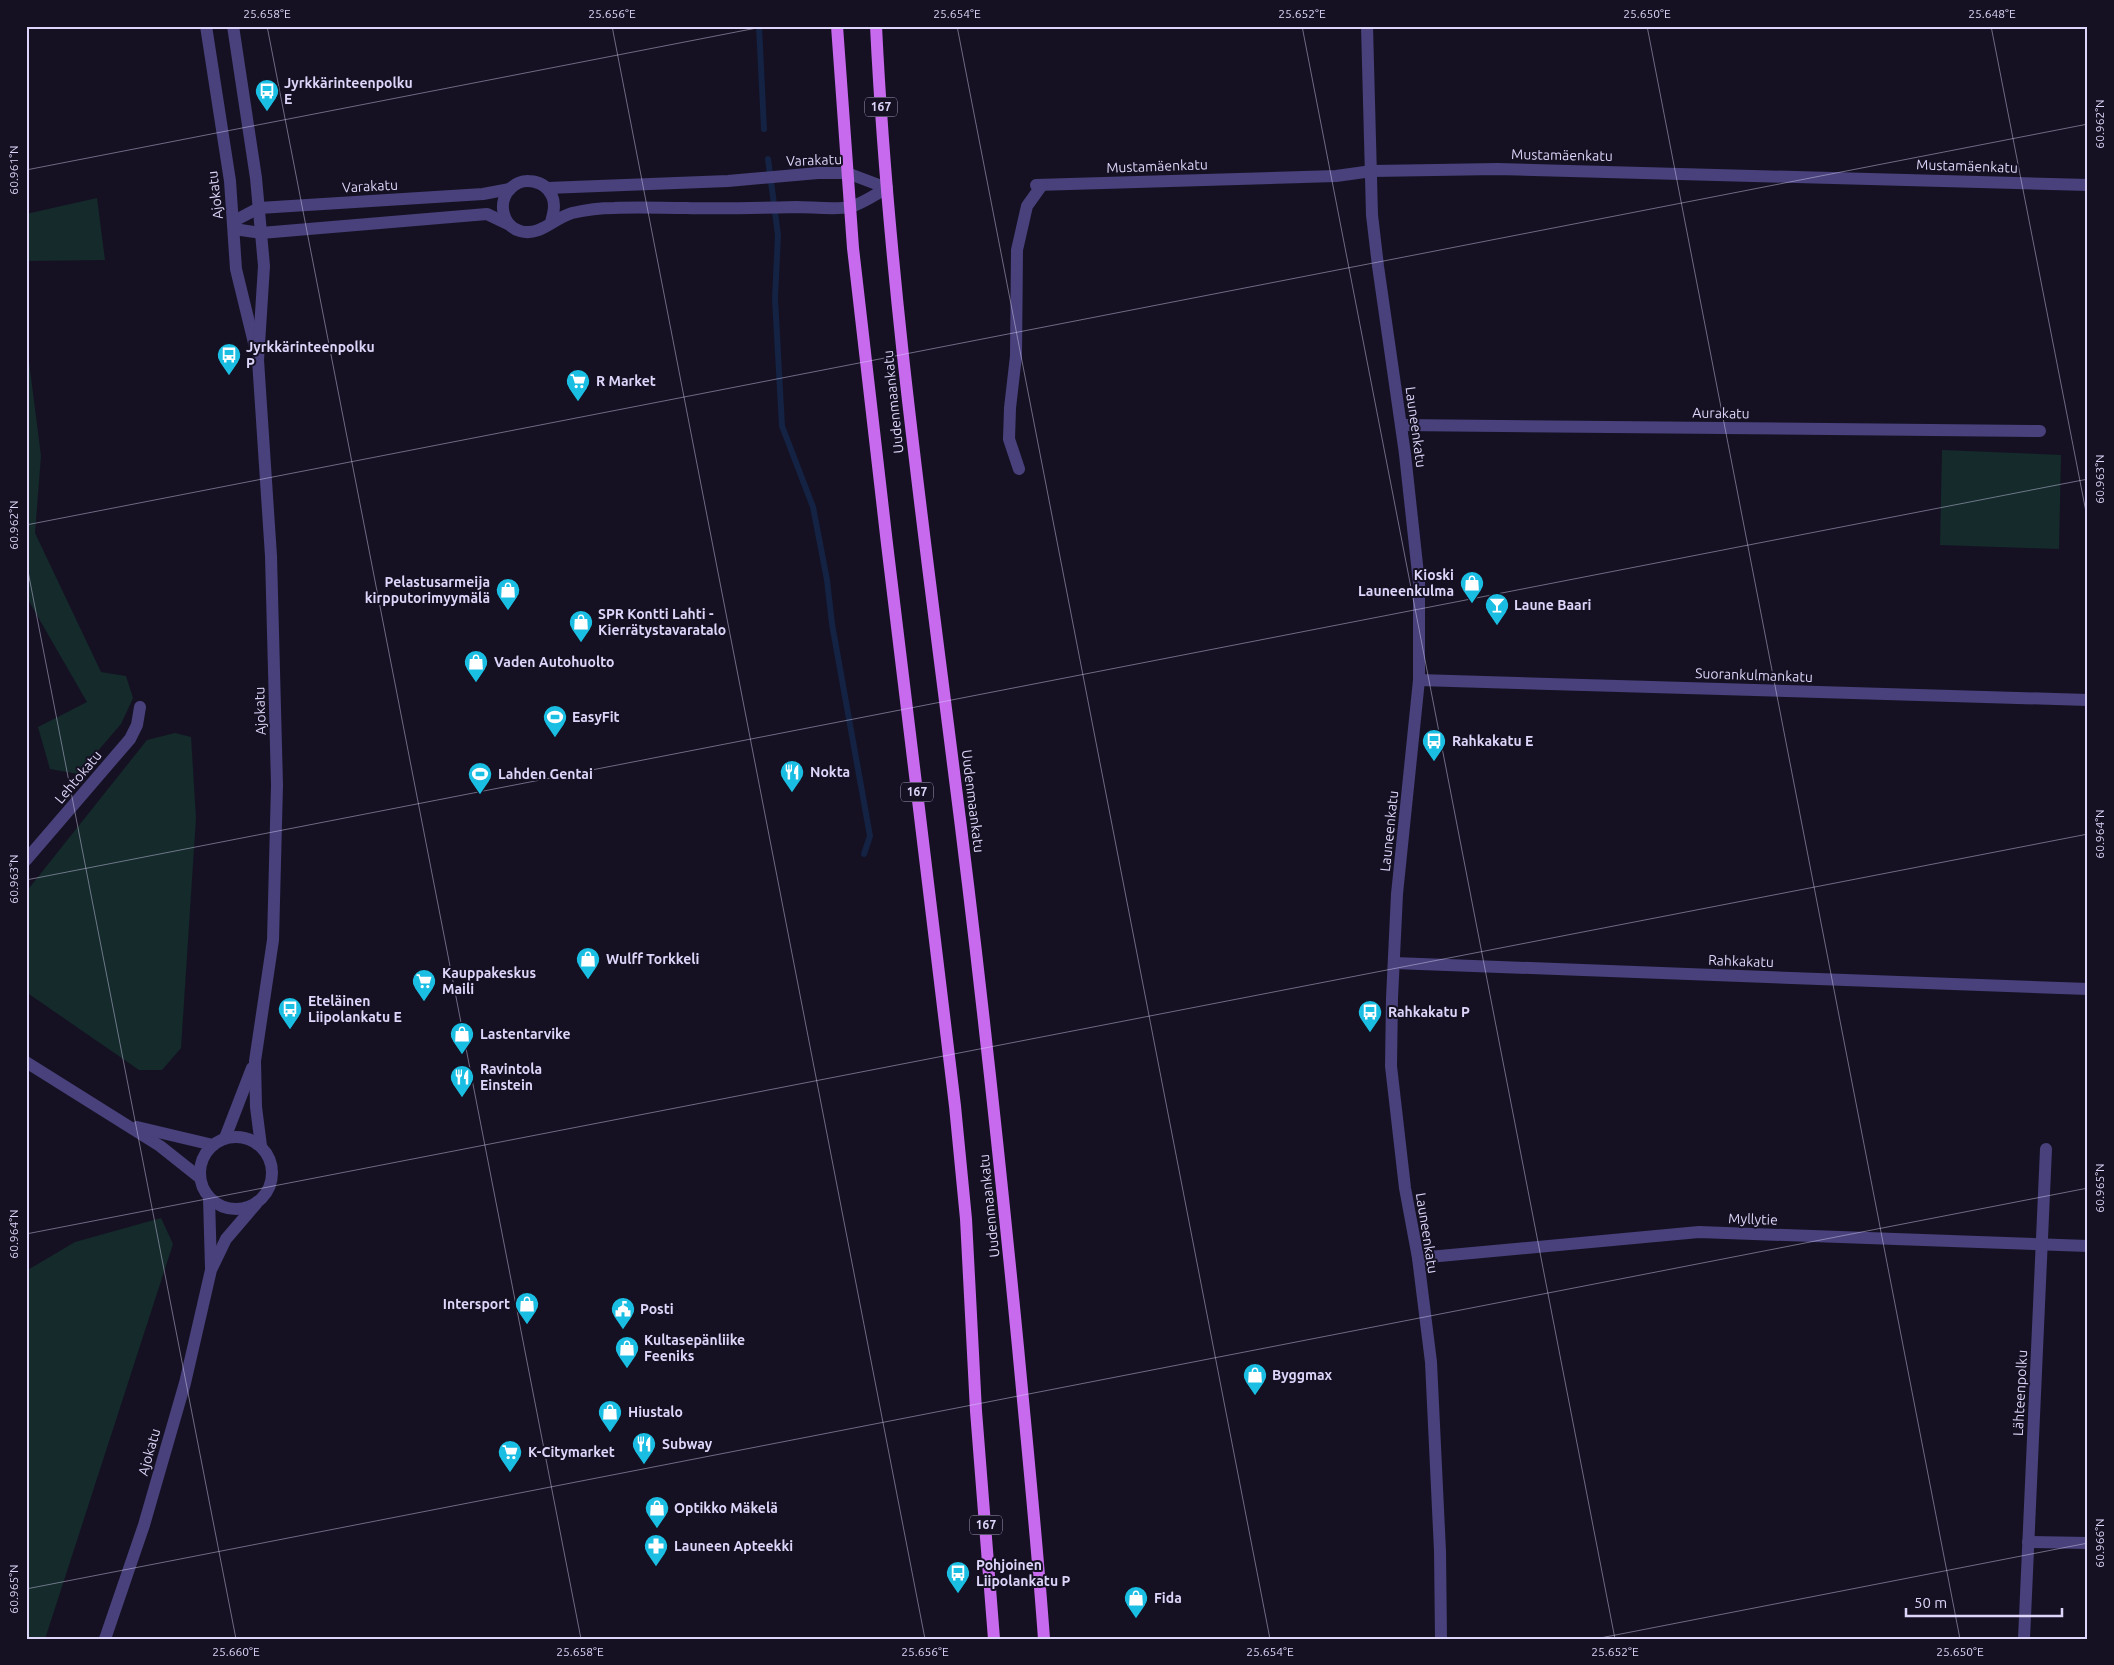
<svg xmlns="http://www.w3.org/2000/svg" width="2114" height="1665" font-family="Ubuntu,sans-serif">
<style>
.green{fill:#142a2b}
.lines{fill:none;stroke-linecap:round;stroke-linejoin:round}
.stream{stroke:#142243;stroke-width:6}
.minor{stroke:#48417b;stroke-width:12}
.tertiary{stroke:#48417b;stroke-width:12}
.primary{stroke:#c76aee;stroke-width:12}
.ticks{fill:none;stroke:#ddd6fa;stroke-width:1;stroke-opacity:0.45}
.labels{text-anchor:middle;stroke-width:4;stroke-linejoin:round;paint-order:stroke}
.shield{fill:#151122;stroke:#a19bb9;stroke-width:1}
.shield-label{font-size:12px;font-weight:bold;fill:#ddd6fa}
.poi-label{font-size:14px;font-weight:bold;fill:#ddd6fa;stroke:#151122;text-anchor:start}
.street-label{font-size:14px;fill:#ddd6fa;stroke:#151122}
.neatline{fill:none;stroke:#ddd6fa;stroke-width:2}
.ticks-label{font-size:12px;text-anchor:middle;fill:#ddd6fa}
</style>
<rect width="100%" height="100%" fill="#151122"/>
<!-- green -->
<g class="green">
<polygon points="97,198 105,260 26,261 26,214"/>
<polygon points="26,312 27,346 41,456 35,533 101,672 126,676 133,698 121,724 78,774 50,769 38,727 87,702 26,596"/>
<polygon points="1942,450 2061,455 2059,549 1940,545"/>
<polygon points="175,733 191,737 196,818 181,1048 162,1070 139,1070 26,992 26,892 147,740"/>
<polygon points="161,1218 173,1244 45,1639 26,1639 26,1271 75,1242"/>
</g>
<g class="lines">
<!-- stream -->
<g class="stream">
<polyline points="759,26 764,129"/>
<polyline points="768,159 778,235 775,299 782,426 813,507 827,580 832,624 870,836 864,854"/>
</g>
<!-- minor -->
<g class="minor">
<polyline points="1036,185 1336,176 1372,171 1498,169 2088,185"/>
<polyline points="1401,425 2040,431"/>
<polyline points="1019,469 1009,439 1010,408 1016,356 1017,250 1027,206 1042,185"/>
<polyline points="1419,680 2088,700"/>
<polyline points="26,860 130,739 137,725 140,707"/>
<polyline points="1394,963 2088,989"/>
<polyline points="1418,1258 1699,1232 2088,1246"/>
<polyline points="2028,1542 2088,1543"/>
<polyline points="2024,1639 2046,1149"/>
</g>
<!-- tertiary -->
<g class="tertiary">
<polyline points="206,26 230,181 236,269 255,347"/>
<polyline points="233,26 256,178 264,266 258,360 271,556 277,785 273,940 255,1061 256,1107 261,1146"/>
<polyline points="1367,26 1372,215 1378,266 1405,454 1419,583 1419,680 1397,894 1392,998 1391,1066 1405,1188 1418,1258 1431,1362 1440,1551 1441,1639"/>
<polyline points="547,188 728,181 818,173 847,173 887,188"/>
<polyline points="234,221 259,208 483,194 510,189"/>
<path d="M 551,222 C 553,214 556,205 552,196 C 545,180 523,176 511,188 C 497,201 502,226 520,231 C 540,237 554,218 572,213 C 585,210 601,208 614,208 C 638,207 662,208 686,208 C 723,209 760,208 796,207 C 811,207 836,210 850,207 C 862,204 876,194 887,188"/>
<polyline points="234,229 261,233 487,214 510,225"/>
<polyline points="26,1062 160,1146 199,1177"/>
<polyline points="137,1127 213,1145"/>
<circle cx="236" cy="1173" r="36"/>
<polyline points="225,1138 252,1068"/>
<polyline points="209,1198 211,1268"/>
<polyline points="105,1639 144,1525 185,1383 211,1270 226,1239 256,1204"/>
</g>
<!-- primary -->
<g class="primary">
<polyline points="837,26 853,248 887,544 955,1106 966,1219 976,1411 994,1639"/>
<path d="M 876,26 C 888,273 922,518 953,764 C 978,958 999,1152 1018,1347 C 1027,1444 1037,1541 1044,1639"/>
</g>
</g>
<!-- ticks -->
<path class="ticks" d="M 267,26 L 581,1639M 612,26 L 925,1639M 957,26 L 1270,1639M 1302,26 L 1615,1639M 1647,26 L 1960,1639M 1991,26 L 2088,522M 26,170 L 767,26M 26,525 L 2088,124M 26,561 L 236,1639M 26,880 L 2088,479M 26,1234 L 2088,834M 26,1589 L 2088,1188M 1595,1639 L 2088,1543"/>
<!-- icons -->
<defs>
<g id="bus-pin" transform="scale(1.25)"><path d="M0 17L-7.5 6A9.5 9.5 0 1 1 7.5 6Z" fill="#1abee2" stroke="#151122"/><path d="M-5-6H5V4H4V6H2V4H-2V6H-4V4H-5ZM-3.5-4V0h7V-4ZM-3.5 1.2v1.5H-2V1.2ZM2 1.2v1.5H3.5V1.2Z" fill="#fff"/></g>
<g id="supermarket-pin" transform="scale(1.25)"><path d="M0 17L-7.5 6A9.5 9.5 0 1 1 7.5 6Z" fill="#1abee2" stroke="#151122"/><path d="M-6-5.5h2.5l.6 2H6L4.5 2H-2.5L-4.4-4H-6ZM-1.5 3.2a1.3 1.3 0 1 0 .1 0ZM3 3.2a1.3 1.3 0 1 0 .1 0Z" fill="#fff"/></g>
<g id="shop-pin" transform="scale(1.25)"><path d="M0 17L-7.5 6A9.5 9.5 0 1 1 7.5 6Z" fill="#1abee2" stroke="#151122"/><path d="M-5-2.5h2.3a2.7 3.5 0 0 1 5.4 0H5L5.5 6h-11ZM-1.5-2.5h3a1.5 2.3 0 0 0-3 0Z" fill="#fff"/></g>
<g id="bar-pin" transform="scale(1.25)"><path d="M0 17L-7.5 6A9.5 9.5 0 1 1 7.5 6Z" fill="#1abee2" stroke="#151122"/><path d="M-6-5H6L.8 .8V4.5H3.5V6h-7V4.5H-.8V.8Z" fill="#fff"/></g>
<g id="stadium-pin" transform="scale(1.25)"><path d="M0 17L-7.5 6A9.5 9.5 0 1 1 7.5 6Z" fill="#1abee2" stroke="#151122"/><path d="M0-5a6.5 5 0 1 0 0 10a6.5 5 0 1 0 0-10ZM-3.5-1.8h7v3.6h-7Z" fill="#fff"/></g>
<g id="restaurant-pin" transform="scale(1.25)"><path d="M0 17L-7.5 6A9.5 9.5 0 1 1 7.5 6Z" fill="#1abee2" stroke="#151122"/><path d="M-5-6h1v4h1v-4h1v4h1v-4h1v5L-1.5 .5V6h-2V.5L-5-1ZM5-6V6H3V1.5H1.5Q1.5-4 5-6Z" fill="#fff"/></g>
<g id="civic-pin" transform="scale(1.25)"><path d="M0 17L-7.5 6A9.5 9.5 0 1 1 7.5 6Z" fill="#1abee2" stroke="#151122"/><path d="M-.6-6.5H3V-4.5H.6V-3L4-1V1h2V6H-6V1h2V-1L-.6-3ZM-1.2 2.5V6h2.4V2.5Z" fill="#fff"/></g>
<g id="pharmacy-pin" transform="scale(1.25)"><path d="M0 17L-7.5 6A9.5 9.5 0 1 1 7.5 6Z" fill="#1abee2" stroke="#151122"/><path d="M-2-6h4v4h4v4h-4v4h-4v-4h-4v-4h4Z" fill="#fff"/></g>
</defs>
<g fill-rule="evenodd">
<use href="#bus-pin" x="267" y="91"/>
<use href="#bus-pin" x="229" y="355"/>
<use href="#supermarket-pin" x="578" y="381"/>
<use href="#shop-pin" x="1472" y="583"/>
<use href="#shop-pin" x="508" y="590"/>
<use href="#bar-pin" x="1497" y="605"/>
<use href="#shop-pin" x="581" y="622"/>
<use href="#shop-pin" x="476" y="662"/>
<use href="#stadium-pin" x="555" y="717"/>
<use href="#bus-pin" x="1434" y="741"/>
<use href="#restaurant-pin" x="792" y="772"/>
<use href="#stadium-pin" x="480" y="774"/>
<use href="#shop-pin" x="588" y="959"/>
<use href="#supermarket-pin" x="424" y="981"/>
<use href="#bus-pin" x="290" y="1009"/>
<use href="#bus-pin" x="1370" y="1012"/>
<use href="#shop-pin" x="462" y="1034"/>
<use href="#restaurant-pin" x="462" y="1077"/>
<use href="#shop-pin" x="527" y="1304"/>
<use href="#civic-pin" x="623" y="1309"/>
<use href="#shop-pin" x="627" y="1348"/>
<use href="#shop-pin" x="1255" y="1375"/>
<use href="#shop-pin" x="610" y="1412"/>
<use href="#restaurant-pin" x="644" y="1444"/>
<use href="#supermarket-pin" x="510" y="1452"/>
<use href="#shop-pin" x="657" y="1508"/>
<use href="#pharmacy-pin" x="656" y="1546"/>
<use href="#bus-pin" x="958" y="1573"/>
<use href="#shop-pin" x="1136" y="1598"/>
</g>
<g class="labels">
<!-- shield labels -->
<g class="shield">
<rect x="865" y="97.5" width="32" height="19" rx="4"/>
<rect x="901" y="782.5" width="32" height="19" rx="4"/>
<rect x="970" y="1515.5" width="32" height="19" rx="4"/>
</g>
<g class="shield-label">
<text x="881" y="111">167</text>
<text x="917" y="796">167</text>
<text x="986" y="1529">167</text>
</g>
<!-- poi labels -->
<g class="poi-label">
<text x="284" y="88">Jyrkkärinteenpolku<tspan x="284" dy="16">E</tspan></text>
<text x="246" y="352">Jyrkkärinteenpolku<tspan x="246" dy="16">P</tspan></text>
<text x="596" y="386">R Market</text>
<text x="1454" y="580" text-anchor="end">Kioski<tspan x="1454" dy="16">Launeenkulma</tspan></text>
<text x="490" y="587" text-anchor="end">Pelastusarmeija<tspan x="490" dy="16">kirpputorimyymälä</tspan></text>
<text x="1514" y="610">Laune Baari</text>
<text x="598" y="619">SPR Kontti Lahti -<tspan x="598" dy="16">Kierrätystavaratalo</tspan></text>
<text x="494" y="667">Vaden Autohuolto</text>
<text x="572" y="722">EasyFit</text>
<text x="1452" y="746">Rahkakatu E</text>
<text x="810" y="777">Nokta</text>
<text x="498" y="779">Lahden Gentai</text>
<text x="606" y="964">Wulff Torkkeli</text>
<text x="442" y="978">Kauppakeskus<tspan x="442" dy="16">Maili</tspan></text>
<text x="308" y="1006">Eteläinen<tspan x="308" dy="16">Liipolankatu E</tspan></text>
<text x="1388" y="1017">Rahkakatu P</text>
<text x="480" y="1039">Lastentarvike</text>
<text x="480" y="1074">Ravintola<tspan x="480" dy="16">Einstein</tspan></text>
<text x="510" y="1309" text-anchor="end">Intersport</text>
<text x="640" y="1314">Posti</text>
<text x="644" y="1345">Kultasepänliike<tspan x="644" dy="16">Feeniks</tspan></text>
<text x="1272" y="1380">Byggmax</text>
<text x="628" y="1417">Hiustalo</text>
<text x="662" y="1449">Subway</text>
<text x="528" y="1457">K-Citymarket</text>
<text x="674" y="1513">Optikko Mäkelä</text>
<text x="674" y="1551">Launeen Apteekki</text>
<text x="976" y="1570">Pohjoinen<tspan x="976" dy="16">Liipolankatu P</tspan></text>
<text x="1154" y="1603">Fida</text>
</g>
<!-- street labels -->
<g class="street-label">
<text transform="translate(1562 155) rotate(1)" y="5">Mustamäenkatu</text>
<text transform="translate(814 160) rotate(-2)" y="5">Varakatu</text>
<text transform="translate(1157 166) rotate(-2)" y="5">Mustamäenkatu</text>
<text transform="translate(1967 166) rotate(2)" y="5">Mustamäenkatu</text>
<text transform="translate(370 186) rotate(-3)" y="5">Varakatu</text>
<text transform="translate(215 195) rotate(-97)" y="5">Ajokatu</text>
<text transform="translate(893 402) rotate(-96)" y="5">Uudenmaankatu</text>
<text transform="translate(1721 413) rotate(1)" y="5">Aurakatu</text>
<text transform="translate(1416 427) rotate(82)" y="5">Launeenkatu</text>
<text transform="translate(1754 675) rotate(2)" y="5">Suorankulmankatu</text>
<text transform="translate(260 711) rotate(-92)" y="5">Ajokatu</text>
<text transform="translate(78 777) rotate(-50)" y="5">Lehtokatu</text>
<text transform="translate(973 801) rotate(83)" y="5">Uudenmaankatu</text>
<text transform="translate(1389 831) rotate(-84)" y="5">Launeenkatu</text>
<text transform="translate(1741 961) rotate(2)" y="5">Rahkakatu</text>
<text transform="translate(989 1206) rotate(-96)" y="5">Uudenmaankatu</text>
<text transform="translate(1753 1219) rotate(2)" y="5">Myllytie</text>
<text transform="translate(1427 1233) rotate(81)" y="5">Launeenkatu</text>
<text transform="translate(2020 1393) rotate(-87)" y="5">Lähteenpolku</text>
<text transform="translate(149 1452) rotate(-74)" y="5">Ajokatu</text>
</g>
</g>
<!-- border -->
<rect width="2114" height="1665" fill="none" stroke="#151122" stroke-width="55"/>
<!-- scale -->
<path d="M1906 1608v8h156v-8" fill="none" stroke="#ddd6fa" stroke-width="2.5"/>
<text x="1914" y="1608" font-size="15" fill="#ddd6fa" stroke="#151122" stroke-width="4" paint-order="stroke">50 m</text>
<rect x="28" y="28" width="2058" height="1610" class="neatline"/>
<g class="ticks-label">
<text x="267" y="18">25.658°E</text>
<text x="612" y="18">25.656°E</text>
<text x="957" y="18">25.654°E</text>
<text x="1302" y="18">25.652°E</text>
<text x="1647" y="18">25.650°E</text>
<text x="1992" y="18">25.648°E</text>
<text transform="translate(2100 124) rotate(-90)" y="4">60.962°N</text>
<text transform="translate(14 170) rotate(-90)" y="4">60.961°N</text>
<text transform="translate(2100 479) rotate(-90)" y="4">60.963°N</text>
<text transform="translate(14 525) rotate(-90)" y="4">60.962°N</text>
<text transform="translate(2100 834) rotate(-90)" y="4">60.964°N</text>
<text transform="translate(14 879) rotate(-90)" y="4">60.963°N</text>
<text transform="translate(2100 1188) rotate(-90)" y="4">60.965°N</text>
<text transform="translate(14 1234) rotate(-90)" y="4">60.964°N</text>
<text transform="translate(2100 1543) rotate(-90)" y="4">60.966°N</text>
<text transform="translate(14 1589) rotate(-90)" y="4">60.965°N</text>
<text x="236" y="1656">25.660°E</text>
<text x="580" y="1656">25.658°E</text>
<text x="925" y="1656">25.656°E</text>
<text x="1270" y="1656">25.654°E</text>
<text x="1615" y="1656">25.652°E</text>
<text x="1960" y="1656">25.650°E</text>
</g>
</svg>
